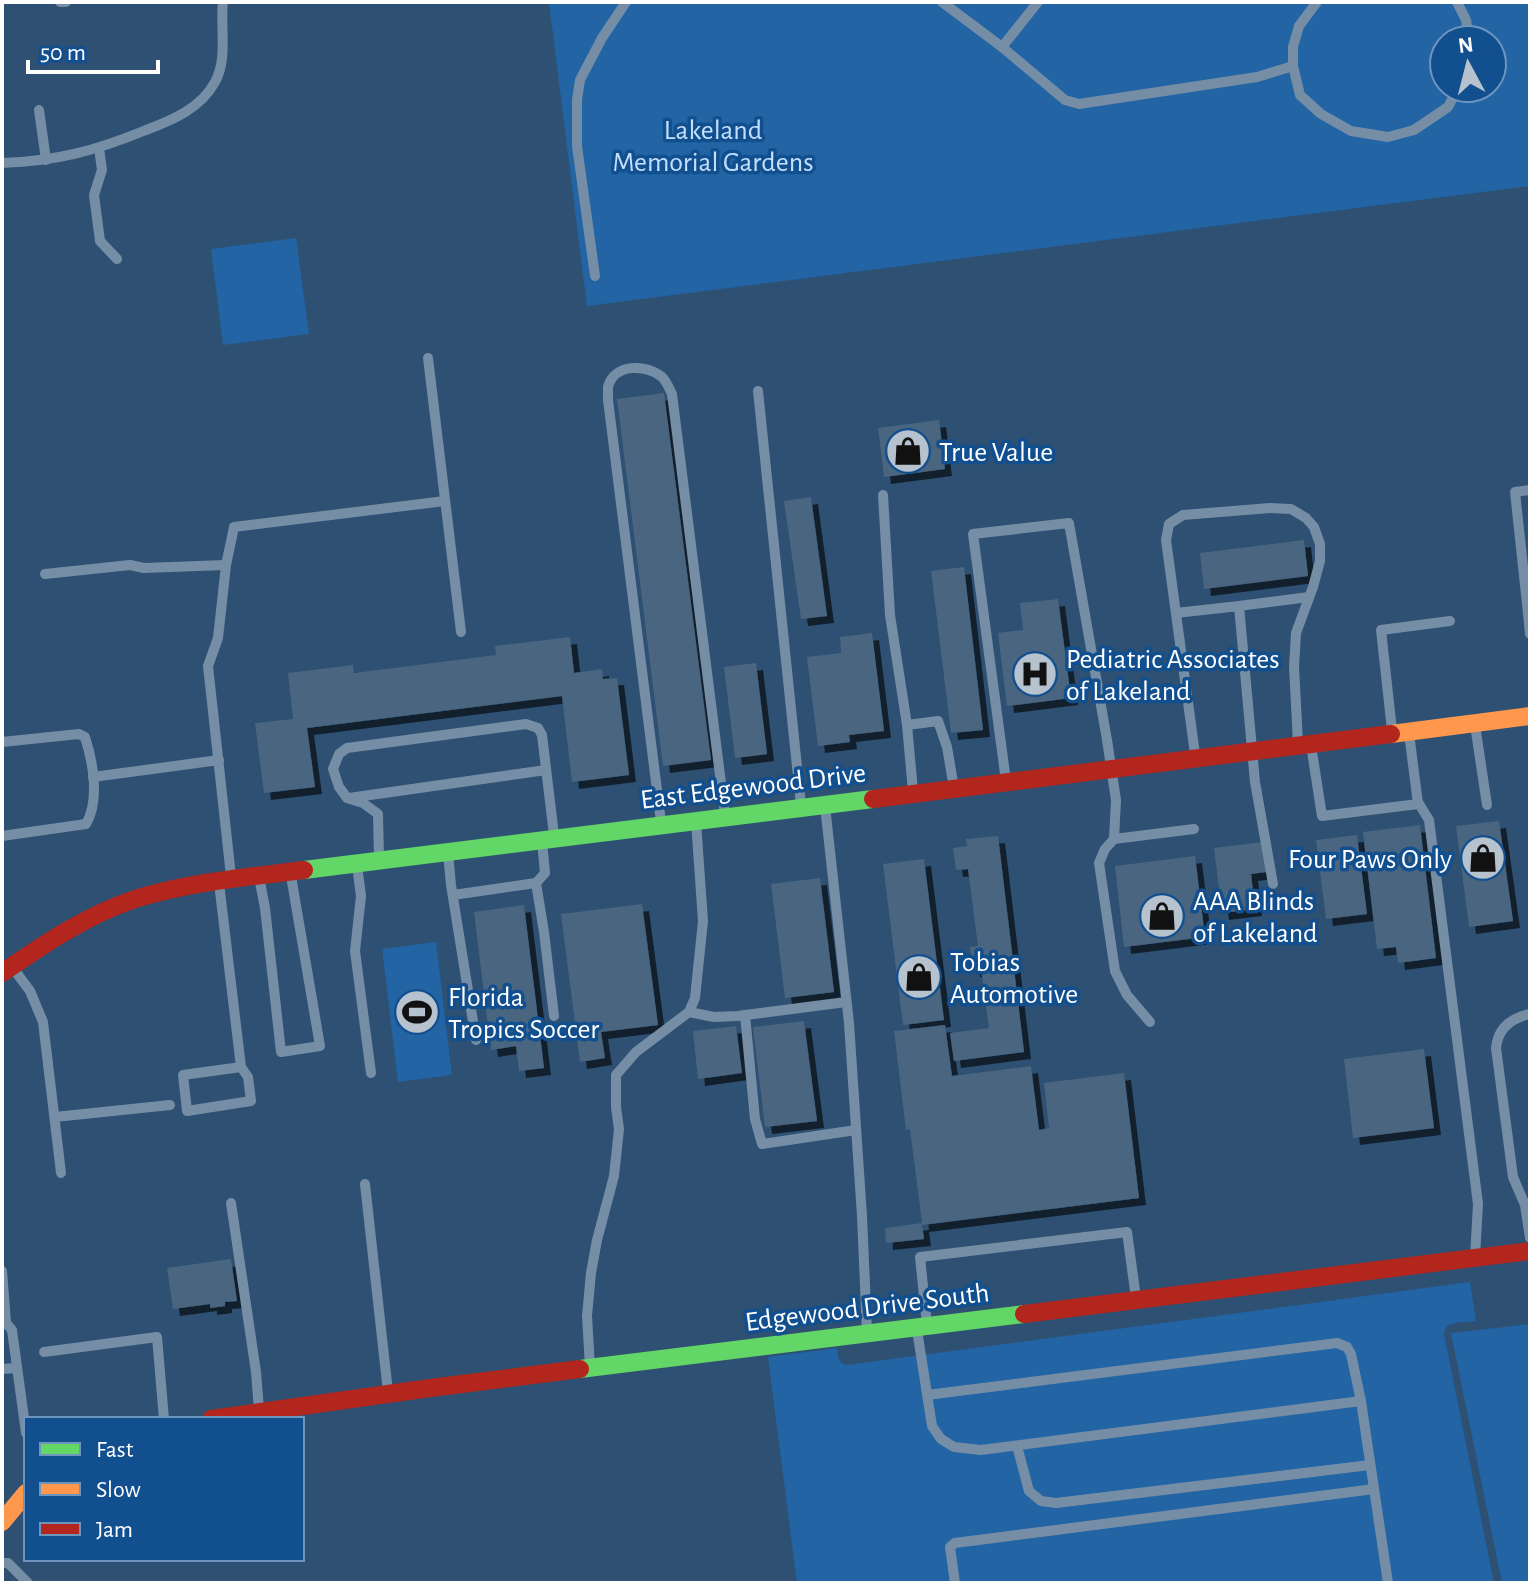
<svg xmlns="http://www.w3.org/2000/svg" width="1532" height="1585" font-family="'Alegreya Sans',sans-serif">
<style>
.green{fill:#2264a4;fill-rule:evenodd}
.building{fill:#496580;filter:url(#shadow)}
.lines{fill:none;stroke-linecap:round;stroke-linejoin:round}
.lane{stroke:#758ea6;stroke-width:10}
.fast{stroke:#63d668;stroke-width:18}
.slow{stroke:#ff974d;stroke-width:18}
.jam{stroke:#b3261e;stroke-width:18}
.labels{text-anchor:middle;stroke-width:7;stroke-linejoin:round;paint-order:stroke}
.park-label{font-size:28px;fill:#c2e0fd;stroke:#114f8f}
.poi-label{font-size:28px;fill:#fff;stroke:#114f8f;text-anchor:start}
.street-label{font-size:28px;fill:#fff;stroke:#114f8f}
</style>
<defs>
<filter id="shadow"><feDropShadow dx="7" dy="7" stdDeviation="0" flood-color="#0009"/></filter>
</defs>
<rect width="100%" height="100%" fill="#2e5072"/>
<!-- green -->
<g class="green">
<path d="M 549,2 L 1530,2 L 1530,186 L 587,306 ZM 1444,40 L 1492,40 L 1492,88 L 1444,88 Z"/>
<polygon points="296,238 309,334 223,345 211,249"/>
<polygon points="436,942 452,1075 398,1082 382,949"/>
<path d="M 1470,1282 L 1476,1321 C 1464,1323 1445,1320 1444,1334 L 1494,1583 L 797,1583 L 768,1357 L 837,1348 C 838,1356 838,1363 847,1365 Z"/>
<polygon points="1530,1324 1530,1583 1502,1583 1451,1333"/>
</g>
<!-- building -->
<g class="building">
<polygon points="664,393 711,760 663,766 617,399"/>
<polygon points="939,420 945,469 884,477 878,428"/>
<polygon points="811,497 827,616 801,619 784,501"/>
<polygon points="1304,540 1308,576 1204,589 1200,553"/>
<polygon points="964,567 983,730 951,733 931,571"/>
<polygon points="1058,599 1071,698 1007,706 998,633 1023,630 1020,603"/>
<polygon points="872,633 884,731 849,735 850,742 818,746 807,657 841,653 840,637"/>
<polygon points="570,637 574,673 602,669 603,679 617,678 629,775 572,782 562,696 307,728 315,787 264,793 255,723 293,719 288,673 353,665 354,673 496,655 495,646"/>
<polygon points="756,663 767,754 735,758 724,667"/>
<polygon points="1499,821 1513,921 1469,927 1456,826"/>
<polygon points="1420,825 1436,958 1398,963 1396,947 1377,949 1363,832"/>
<polygon points="1357,835 1367,914 1326,919 1316,840"/>
<polygon points="998,836 1024,1052 954,1061 950,1033 989,1028 981,969 973,970 970,947 978,946 968,869 956,870 953,848 967,846 966,839"/>
<polygon points="1263,842 1266,872 1251,874 1255,909 1222,913 1214,848"/>
<polygon points="1195,856 1205,937 1124,947 1115,866"/>
<polygon points="924,859 944,1020 903,1025 883,864"/>
<polygon points="820,878 834,992 785,998 771,884"/>
<polygon points="642,904 658,1025 601,1032 605,1058 580,1062 561,914"/>
<polygon points="524,905 544,1068 519,1071 516,1046 491,1050 474,912"/>
<polygon points="804,1021 817,1121 765,1127 753,1027"/>
<polygon points="945,1025 952,1076 1031,1066 1039,1130 1049,1128 1044,1083 1124,1073 1139,1198 922,1225 924,1239 886,1243 885,1228 922,1223 910,1129 906,1130 894,1031"/>
<polygon points="736,1026 742,1073 698,1079 693,1031"/>
<polygon points="1424,1049 1434,1128 1353,1138 1344,1059"/>
<polygon points="231,1259 237,1301 225,1302 225,1306 210,1308 210,1304 173,1309 167,1268"/>
</g>
<g class="lines">
<!-- lane -->
<g class="lane">
<polyline points="60,2 66,2"/>
<polyline points="942,2 1002,47 1065,100 1079,104 1257,77 1293,66"/>
<polyline points="1317,2 1299,26 1293,47 1293,66 1300,95 1321,114 1351,131 1388,137 1414,130 1448,107 1458,88"/>
<polyline points="1457,2 1466,20 1469,40"/>
<polyline points="1002,47 1038,2"/>
<polyline points="39,110 46,160"/>
<polyline points="99,148 102,170 94,195 100,241 117,259"/>
<path d="M 2,163 C 57,161 95,151 146,130 C 173,120 201,108 215,82 C 228,59 220,27 223,2"/>
<polyline points="595,276 577,146 577,100 580,80 602,38 626,2"/>
<polyline points="428,358 461,632"/>
<polyline points="758,391 801,805"/>
<polyline points="883,495 890,615 907,725"/>
<polyline points="45,574 130,565 144,568 226,565"/>
<polyline points="1239,606 1309,597"/>
<polyline points="1530,610 1528,613 1530,634"/>
<polyline points="1176,613 1239,606 1255,782 1273,884"/>
<polyline points="1528,613 1515,492 1530,490"/>
<polyline points="1475,725 1487,805"/>
<polyline points="1392,730 1381,630 1450,621"/>
<path d="M 2,742 L 79,734 L 85,737 C 93,762 100,800 86,824 L 2,836"/>
<polyline points="1311,745 1322,816 1418,804 1409,733"/>
<polyline points="1195,754 1166,540 1169,524 1183,515 1270,508 1291,509 1306,518 1314,527 1320,544 1320,561 1313,587 1296,633 1294,667 1298,743"/>
<polyline points="93,777 219,760"/>
<polyline points="1006,781 973,534 1069,523 1107,740 1116,800 1114,839 1194,829"/>
<polyline points="913,791 907,725 938,721 947,747 954,788"/>
<polyline points="349,798 546,770"/>
<polyline points="1418,802 1429,820 1478,1204 1475,1257"/>
<polyline points="825,806 849,1023 862,1216 867,1332"/>
<path d="M 661,822 L 608,400 C 608,399 608,389 608,387 C 614,363 647,364 662,377 C 667,382 669,388 672,394 L 725,815"/>
<polyline points="1114,839 1105,849 1099,863 1115,971 1127,995 1150,1022"/>
<polyline points="448,853 451,885 476,1040"/>
<polyline points="379,858 378,814 363,803 347,798 339,787 333,769 339,754 347,748 526,724 538,728 542,735 554,835"/>
<polyline points="357,865 361,896 355,951 371,1073"/>
<polyline points="231,876 208,666 218,638 226,565 234,527 445,501"/>
<polyline points="259,877 265,908 281,1052 320,1046 291,876"/>
<polyline points="219,883 241,1067 248,1077 251,1101 187,1111 183,1075 241,1067"/>
<polyline points="536,883 544,932 554,1016"/>
<polyline points="453,895 536,883 545,873 542,841"/>
<polyline points="13,968 30,991 43,1022 61,1173"/>
<polyline points="689,1012 714,1017 738,1016 846,1002"/>
<path d="M 1530,1014 C 1511,1018 1498,1028 1496,1048 L 1513,1177 L 1525,1205 L 1530,1238"/>
<polyline points="745,1015 755,1119 762,1144 856,1130"/>
<polyline points="55,1117 170,1105"/>
<polyline points="365,1184 388,1392"/>
<polyline points="231,1203 256,1372 259,1410"/>
<polyline points="2,1271 6,1323"/>
<polyline points="2,1324 6,1323 12,1330 26,1433"/>
<polyline points="927,1325 920,1257 1127,1232 1136,1298"/>
<polyline points="917,1330 932,1426 941,1439 954,1447 981,1450 1361,1401 1388,1583"/>
<polyline points="44,1352 157,1337 164,1419"/>
<polyline points="590,1367 587,1316 591,1273 597,1240 614,1176 619,1129 616,1107 616,1075 636,1052 689,1012 695,998 703,921 696,822"/>
<polyline points="2,1369 17,1368"/>
<polyline points="927,1395 1337,1343 1347,1347 1351,1354 1361,1401"/>
<polyline points="1017,1446 1029,1491 1041,1501 1056,1503 1370,1465"/>
<polyline points="2,1563 8,1563 28,1583"/>
<polyline points="955,1583 950,1547 955,1543 1374,1489"/>
</g>
<!-- fast -->
<g class="fast">
<polyline points="304,870 873,799"/>
<polyline points="580,1369 1024,1314"/>
</g>
<!-- slow -->
<g class="slow">
<polyline points="1391,734 1530,716"/>
<polyline points="2,1522 26,1493"/>
</g>
<!-- jam -->
<g class="jam">
<polyline points="873,799 1391,734"/>
<path d="M 2,973 C 44,944 87,915 135,899 C 189,882 248,877 304,870"/>
<polyline points="1024,1314 1530,1251"/>
<polyline points="211,1419 430,1388 580,1369"/>
</g>
</g>
<!-- icons -->
<defs>
<g id="shop-disc" transform="scale(2.3)"><circle r="9.5" fill="#b6c2ce" stroke="#114f8f"/><path d="M-5-2.5h2.3a2.7 3.5 0 0 1 5.4 0H5L5.5 6h-11ZM-1.5-2.5h3a1.5 2.3 0 0 0-3 0Z" fill="#111"/></g>
<g id="hospital-disc" transform="scale(2.3)"><circle r="9.5" fill="#b6c2ce" stroke="#114f8f"/><path d="M-5-5h3v3.5h4V-5h3V5h-3V1.5h-4V5h-3Z" fill="#111"/></g>
<g id="stadium-disc" transform="scale(2.3)"><circle r="9.5" fill="#b6c2ce" stroke="#114f8f"/><path d="M0-5a6.5 5 0 1 0 0 10a6.5 5 0 1 0 0-10ZM-3.5-1.8h7v3.6h-7Z" fill="#111"/></g>
</defs>
<g fill-rule="evenodd">
<use href="#shop-disc" x="908" y="451"/>
<use href="#hospital-disc" x="1035" y="674"/>
<use href="#shop-disc" x="1483" y="858"/>
<use href="#shop-disc" x="1162" y="916"/>
<use href="#shop-disc" x="919" y="977"/>
<use href="#stadium-disc" x="417" y="1012"/>
</g>
<g class="labels">
<!-- park labels -->
<g class="park-label">
<text x="713" y="139">Lakeland<tspan x="713" dy="32">Memorial Gardens</tspan></text>
</g>
<!-- poi labels -->
<g class="poi-label">
<text x="939" y="461">True Value</text>
<text x="1066" y="668">Pediatric Associates<tspan x="1066" dy="32">of Lakeland</tspan></text>
<text x="1452" y="868" text-anchor="end">Four Paws Only</text>
<text x="1193" y="910">AAA Blinds<tspan x="1193" dy="32">of Lakeland</tspan></text>
<text x="950" y="971">Tobias<tspan x="950" dy="32">Automotive</tspan></text>
<text x="448" y="1006">Florida<tspan x="448" dy="32">Tropics Soccer</tspan></text>
</g>
<!-- street labels -->
<g class="street-label">
<text transform="translate(753 785) rotate(-7)" y="10">East Edgewood Drive</text>
<text transform="translate(867 1306) rotate(-7)" y="10">Edgewood Drive South</text>
</g>
</g>
<!-- border -->
<rect width="1532" height="1585" fill="none" stroke="#ffffff" stroke-width="8"/>
<!-- legend -->
<rect x="24" y="1417" width="280" height="144" fill="#114f8f" stroke="#7095bc" stroke-width="2"/>
<rect x="40" y="1443" width="40" height="12" fill="#63d668" stroke="#7095bc" stroke-width="2"/>
<text x="96" y="1457" font-size="24" fill="#ffffff">Fast</text>
<rect x="40" y="1483" width="40" height="12" fill="#ff974d" stroke="#7095bc" stroke-width="2"/>
<text x="96" y="1497" font-size="24" fill="#ffffff">Slow</text>
<rect x="40" y="1523" width="40" height="12" fill="#b3261e" stroke="#7095bc" stroke-width="2"/>
<text x="96" y="1537" font-size="24" fill="#ffffff">Jam</text>
<!-- north arrow -->
<g transform="translate(1468 64) rotate(353)"><circle r="38" fill="#114f8f" stroke="#7095bc" stroke-width="2"/>
<path d="M0-6L14 30L0 20L-14 30Z" fill="#b6c2ce"/>
<text y="-12" font-size="22" font-weight="bold" text-anchor="middle" fill="#ffffff">N</text>
</g>
<!-- scale -->
<path d="M28 60v12h130v-12" fill="none" stroke="#ffffff" stroke-width="4"/>
<text x="40" y="60" font-size="24" fill="#ffffff" stroke="#114f8f" stroke-width="6" paint-order="stroke">50 m</text>
</svg>
